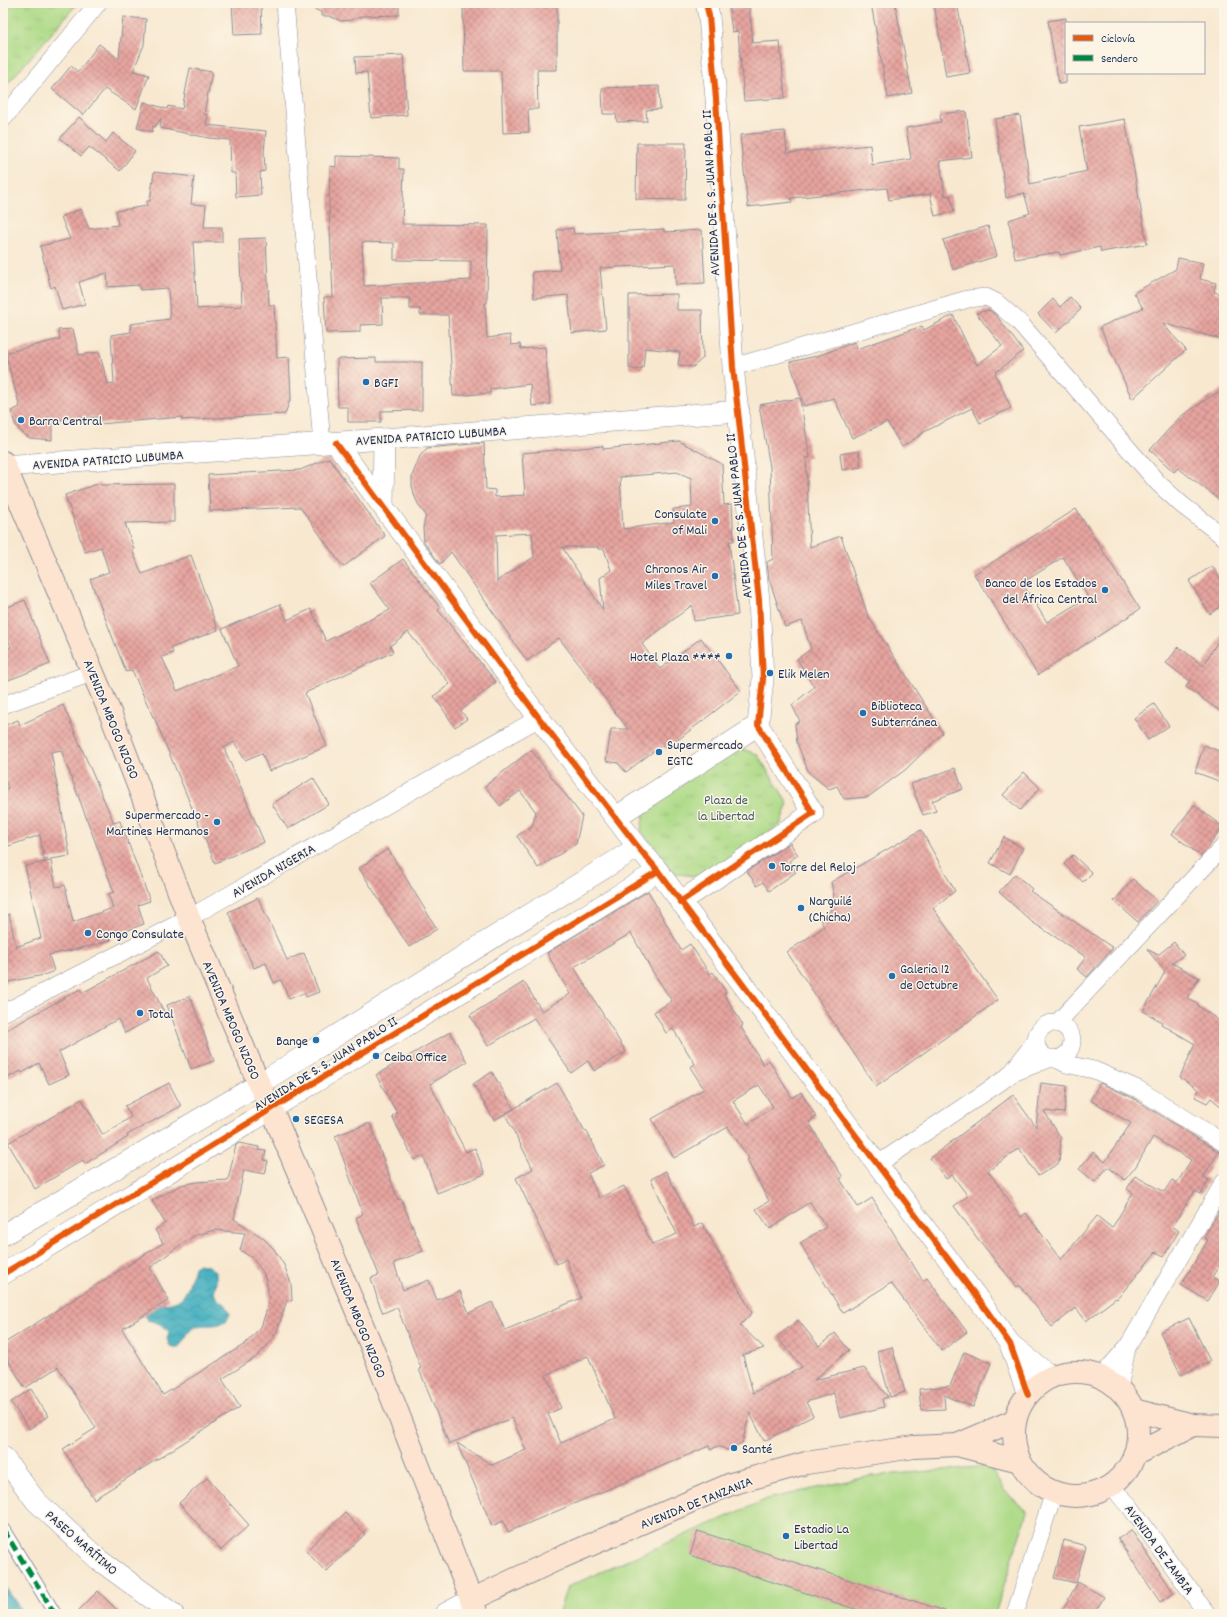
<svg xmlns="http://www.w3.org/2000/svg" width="1227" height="1617" font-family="Dekko,sans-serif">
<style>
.green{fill:#adda87;stroke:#648472}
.park{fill:url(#park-tufts);stroke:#648472}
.water{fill:url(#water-waves);stroke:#2e6f8e}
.building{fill:url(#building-cross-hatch);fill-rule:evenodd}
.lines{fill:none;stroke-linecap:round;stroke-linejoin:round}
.pedestrian-casing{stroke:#8a8c97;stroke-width:14}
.minor-casing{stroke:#8a8c97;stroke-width:18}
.tertiary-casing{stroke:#8a8c97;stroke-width:22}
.secondary-casing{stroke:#8a8c97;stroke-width:24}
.pedestrian{stroke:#fff;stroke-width:12}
.minor{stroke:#fff;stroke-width:17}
.tertiary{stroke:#fff;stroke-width:21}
.secondary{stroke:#fde4d0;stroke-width:22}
.quiet{stroke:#00873e;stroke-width:5;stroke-dasharray:10 5;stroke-linecap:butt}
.cycleway-casing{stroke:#fcf5e5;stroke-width:8}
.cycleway{stroke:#e8590c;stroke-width:6}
.poi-dot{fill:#1f6fb2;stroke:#fcf5e5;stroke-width:1.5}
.labels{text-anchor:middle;stroke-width:3;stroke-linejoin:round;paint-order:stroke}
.street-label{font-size:14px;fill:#1b2f5e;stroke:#fcf5e5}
.poi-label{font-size:14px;fill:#1b2f5e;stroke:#fcf5e5;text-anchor:start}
.park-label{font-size:14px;fill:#405a68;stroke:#fcf5e5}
</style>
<defs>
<pattern id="park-tufts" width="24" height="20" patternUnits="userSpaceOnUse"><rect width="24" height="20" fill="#adda87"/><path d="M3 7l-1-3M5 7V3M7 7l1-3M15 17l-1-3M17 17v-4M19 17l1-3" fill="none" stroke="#94bb77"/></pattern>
<pattern id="water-waves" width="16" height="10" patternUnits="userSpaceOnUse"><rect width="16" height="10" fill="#41afbf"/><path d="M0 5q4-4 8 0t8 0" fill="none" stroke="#368f9e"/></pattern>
<pattern id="building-cross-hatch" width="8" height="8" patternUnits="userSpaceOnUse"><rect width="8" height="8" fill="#e7a49f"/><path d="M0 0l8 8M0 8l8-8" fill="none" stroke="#ba8685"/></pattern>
</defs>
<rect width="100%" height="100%" fill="#fcf5e5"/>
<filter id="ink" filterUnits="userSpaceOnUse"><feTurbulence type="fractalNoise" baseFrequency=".025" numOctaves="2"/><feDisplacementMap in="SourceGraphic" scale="8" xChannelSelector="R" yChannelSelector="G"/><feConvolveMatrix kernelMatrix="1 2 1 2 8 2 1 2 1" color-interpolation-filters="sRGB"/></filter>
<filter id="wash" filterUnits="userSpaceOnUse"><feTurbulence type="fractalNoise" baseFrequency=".012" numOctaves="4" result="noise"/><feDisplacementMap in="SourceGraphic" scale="16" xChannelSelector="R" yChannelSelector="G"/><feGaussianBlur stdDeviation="0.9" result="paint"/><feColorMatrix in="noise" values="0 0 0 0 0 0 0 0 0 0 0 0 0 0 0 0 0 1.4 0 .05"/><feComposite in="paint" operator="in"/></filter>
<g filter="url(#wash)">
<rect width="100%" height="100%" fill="#f8e8d0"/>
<!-- green -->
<polygon class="green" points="990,1466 1004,1490 1027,1512 995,1614 558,1614 567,1587 767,1499 870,1476"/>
<!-- park -->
<g class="park">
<polygon points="3,3 78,3 3,89"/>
<polygon points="736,747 757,754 788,803 780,825 700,877 672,873 641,830 645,807"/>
</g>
<!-- water -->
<g class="water">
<path d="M 199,1264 L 208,1266 L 216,1272 L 216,1284 L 214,1293 L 218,1300 L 226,1305 L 230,1314 L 226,1322 C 222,1323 218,1325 213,1325 C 207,1326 201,1324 195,1327 C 186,1331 185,1343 177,1348 L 170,1346 L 167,1339 L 169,1332 C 163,1324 156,1322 147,1320 L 144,1315 L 147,1304 C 183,1305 185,1301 194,1267 Z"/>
<polygon points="3,1584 24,1614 3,1614"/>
</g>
<g id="blocks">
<!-- building -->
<g class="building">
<polygon points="232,3 261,3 262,34 234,35"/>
<polygon points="299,3 399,3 399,15 362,16 352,20 341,21 329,16 321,16 321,12"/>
<polygon points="463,3 557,3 557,70 537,70 538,109 528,109 529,132 503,133 501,71 464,71"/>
<polygon points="871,3 895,3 912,93 888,98"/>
<polygon points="934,3 957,3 970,73 946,77"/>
<polygon points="749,6 753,43 780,41 785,98 744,101 738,31 732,32 729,9"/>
<polygon points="123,17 146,19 144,45 133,71 149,75 136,109 105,89 83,115 52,89 71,66 78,72 99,44 119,59"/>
<polygon points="1066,18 1066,83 1059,84 1048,21"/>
<polygon points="403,55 407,115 371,118 367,72 356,73 355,57"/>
<polygon points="190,68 212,72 204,114 208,115 206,125 266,131 264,152 265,171 260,172 261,195 236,197 235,173 231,173 230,140 209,138 160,128 161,118 155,127 153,126 152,132 137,128 144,102 167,109 168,106 182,109"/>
<polygon points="659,86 660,109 646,110 647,121 617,122 616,114 603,114 602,88"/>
<polygon points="966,111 972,157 940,161 945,196 950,195 954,211 935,216 930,194 889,200 887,188 791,198 792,202 748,207 740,135 785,131 787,153 870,145 872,165 911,159 906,128 941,122 940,114"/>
<polygon points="1020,115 1030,184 1087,171 1079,127 1125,119 1147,244 1101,252 1100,247 1060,255 1059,252 1015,259 1009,220 1030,213 1024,193 1006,198 995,119"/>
<polygon points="79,117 106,142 113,133 135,151 120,171 89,147 81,156 60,138"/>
<polygon points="637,143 686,143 685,200 636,199"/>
<path d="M 336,156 L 399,158 L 399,169 L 404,169 L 402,224 L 488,225 L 487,303 L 485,303 L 487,338 L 510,335 L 511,345 L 520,344 L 521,349 L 545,347 L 550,404 L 532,406 L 530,384 L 490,389 L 490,393 L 453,396 L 448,315 L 420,315 L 420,309 L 410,309 L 410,298 L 382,298 L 383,324 L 360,325 L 360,332 L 326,333 L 324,297 L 333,297 L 329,206 L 330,166 L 336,167 ZM 362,242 L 394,243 L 394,260 L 471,261 L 471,280 L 364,286 Z"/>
<polygon points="154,172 194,177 191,204 206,205 204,227 222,227 222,242 193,242 197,309 242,306 239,239 266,238 269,305 274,305 277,358 289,357 291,397 285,414 182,420 182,417 99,424 98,417 52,420 52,440 30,438 22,433 15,424 11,411 20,407 5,353 60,339 58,330 73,329 79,355 99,352 108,384 114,383 111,335 131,332 130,324 170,319 168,288 140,290 139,285 108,287 107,273 79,282 85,304 62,310 55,286 51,288 40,246 70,239 61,217 81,209 89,229 118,225 116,211 147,206 147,201 150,201"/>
<polygon points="988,226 997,256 953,270 943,240"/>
<polygon points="573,228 574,234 664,229 664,232 702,230 705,283 676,285 675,264 600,268 606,329 572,333 568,295 534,298 532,272 560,270 557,230"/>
<polygon points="1178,258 1203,263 1200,279 1216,283 1214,292 1224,295 1224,327 1220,339 1162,323 1186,350 1132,399 1100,327 1143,308 1134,293 1176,269"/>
<polygon points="677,294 677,310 702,310 703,358 693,367 678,365 680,352 645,348 643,368 636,370 629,368 629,295"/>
<polygon points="1070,297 1081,309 1056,333 1038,314 1053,299 1060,307"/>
<polygon points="989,310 996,315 1023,351 995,373 1011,408 980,423 972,408 922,433 922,434 902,447 887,422 852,438 834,398 804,406 790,362 817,356 855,342 857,349 922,326 924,330 953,315 977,365 1002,346 976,313"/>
<polygon points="376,358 376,362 422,362 422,410 381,411 381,422 348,422 348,407 338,407 337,359"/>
<polygon points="1224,388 1224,503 1178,468 1174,472 1150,450 1180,417"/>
<polygon points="800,398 810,458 806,458 810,547 841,536 868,616 943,733 905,770 868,797 844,799 837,786 829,789 809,773 797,743 795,724 800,721 792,705 814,687 797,659 811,649 802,621 785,627 769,579 767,562 773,559 770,467 759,405"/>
<path d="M 679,441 L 722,464 L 724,505 L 732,504 L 734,541 L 729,541 L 738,615 L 694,621 L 692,605 L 642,644 L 660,669 L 701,638 L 741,691 L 666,749 L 662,745 L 626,772 L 618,763 L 606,761 L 611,729 L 628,729 L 559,638 L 527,661 L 451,552 L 440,564 L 424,542 L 423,528 L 426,515 L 419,506 L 415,497 L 412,486 L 412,476 L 420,456 L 427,448 L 484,443 L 486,489 L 495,490 L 495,497 L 525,495 L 522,453 L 603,446 L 603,449 ZM 677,472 L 691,478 L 692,507 L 673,509 L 674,522 L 623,529 L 620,477 ZM 532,533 L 534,557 L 497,581 L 496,535 ZM 562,547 L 598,547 L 598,549 L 604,549 L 611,570 L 600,578 L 603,610 Z"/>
<polygon points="859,451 861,467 842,470 840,454"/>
<polygon points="329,458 385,536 343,567 300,507 210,511 208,475 300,470"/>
<polygon points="100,483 101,485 174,484 174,522 125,523 134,549 132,550 142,574 191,555 218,630 171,648 173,653 162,657 177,691 238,666 222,629 280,604 287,620 311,609 326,641 390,610 370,583 403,559 440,608 438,610 496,682 461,711 467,719 455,727 434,696 450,684 408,632 390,646 393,652 305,693 327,746 269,771 262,753 245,760 234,742 224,748 264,842 215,863 154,717 153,717 132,670 126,672 90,579 109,572 101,547 85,552 65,495"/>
<path d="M 1076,509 L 1140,609 L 1038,675 L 974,574 ZM 1063,557 L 1088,597 L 1047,622 L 1022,583 Z"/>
<polygon points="1212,566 1224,584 1224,604 1210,614 1189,581"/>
<polygon points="25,600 50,664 6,681 3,672 3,651 11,647 3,627 3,609"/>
<polygon points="1224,631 1224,714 1186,687 1190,681 1166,663 1179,647 1203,666"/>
<polygon points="1154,704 1169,726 1148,740 1134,718"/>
<polygon points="63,705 114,823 120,821 150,901 138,905 144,924 110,937 111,940 95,945 49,955 54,971 44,975 3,983 3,915 9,914 16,947 41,938 25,866 51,861 56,887 65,885 73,922 113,908 108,894 114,892 61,750 51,752 70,856 44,860 40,835 3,848 3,790 8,788 3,776 3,726 18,720 20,725"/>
<polygon points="1204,745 1224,753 1224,783 1195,772"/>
<polygon points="531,750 582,816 576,844 538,868 517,836 532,826 536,812 520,791 500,806 485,786"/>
<polygon points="955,768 963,789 932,801 936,811 923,815 911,784"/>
<polygon points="1024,772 1040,788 1020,810 1003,795"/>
<polygon points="313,778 329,804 288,829 272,804"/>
<polygon points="1194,805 1223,827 1201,856 1172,834"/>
<polygon points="921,830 955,891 933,908 998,1000 876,1087 787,952 824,927 820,919 830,911 834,896 831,882"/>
<polygon points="1004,837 1023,848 1010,874 990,863"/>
<polygon points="790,843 798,855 789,861 796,872 769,891 763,882 757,886 747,871"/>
<polygon points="388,849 437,929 409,947 359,868"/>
<polygon points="1073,855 1092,873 1083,882 1064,864"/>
<polygon points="1015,874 1032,889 1030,891 1113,948 1087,977 1077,969 1086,957 1032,922 999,892"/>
<polygon points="1133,879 1157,901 1138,922 1114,901"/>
<path d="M 648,891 L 681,950 L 690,944 L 710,974 L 713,972 L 726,992 L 724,994 L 743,1025 L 741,1027 L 763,1064 L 769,1060 L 792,1098 L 801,1092 L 816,1117 L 809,1122 L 826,1152 L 843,1177 L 840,1179 L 858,1207 L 872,1198 L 923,1281 L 927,1278 L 967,1332 L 942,1351 L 891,1283 L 843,1313 L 800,1243 L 826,1227 L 810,1202 L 770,1229 L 756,1209 L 769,1201 L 747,1160 L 749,1159 L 728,1127 L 674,1158 L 652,1119 L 704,1089 L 690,1067 L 695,1064 L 673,1029 L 666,1033 L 654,1012 L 672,1001 L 651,969 L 631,933 L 574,967 L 626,1052 L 594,1071 L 588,1061 L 571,1073 L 534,1018 L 488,1046 L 470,1015 L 524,982 L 542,1011 L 570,994 L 547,953 ZM 759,1085 L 773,1107 L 748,1124 L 733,1101 Z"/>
<polygon points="258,898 287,960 304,953 319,992 306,997 304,993 289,999 281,980 274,983 266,963 254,968 228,912"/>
<polygon points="1174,942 1184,955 1172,963 1199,978 1187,998 1199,1005 1198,1006 1224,1024 1224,1109 1211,1098 1207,1103 1195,1097 1199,1090 1180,1077 1195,1044 1161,1024 1162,1022 1143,1011 1165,972 1147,949 1158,955"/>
<polygon points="159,951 167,966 147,978 164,1012 125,1033 118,1019 59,1052 69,1075 49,1084 39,1063 22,1073 21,1071 3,1080 3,1032 80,989 82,993"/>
<polygon points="190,996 214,1061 191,1069 167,1005"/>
<polygon points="450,1032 467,1062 430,1084 466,1152 475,1148 485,1174 437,1193 423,1155 414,1160 392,1116 397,1113 376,1075"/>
<polygon points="492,1072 514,1109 494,1120 473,1084"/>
<polygon points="169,1083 181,1106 127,1135 128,1137 85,1164 83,1160 35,1189 8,1143 82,1099 103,1135 131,1117 125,1106"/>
<path d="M 557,1083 L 585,1131 L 586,1130 L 604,1165 L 588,1173 L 599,1198 L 624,1186 L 652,1244 L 677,1234 L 651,1179 L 666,1171 L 694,1227 L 702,1223 L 752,1313 L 740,1325 L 764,1348 L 743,1355 L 753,1393 L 802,1367 L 777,1337 L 798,1320 L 819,1346 L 835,1333 L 849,1350 L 814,1380 L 864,1368 L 888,1397 L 882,1399 L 884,1407 L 840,1418 L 834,1393 L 806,1402 L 813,1416 L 764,1441 L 750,1413 L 742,1443 L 727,1450 L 718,1446 L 710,1450 L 709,1446 L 508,1532 L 503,1521 L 492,1526 L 457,1443 L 492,1465 L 526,1450 L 512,1418 L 449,1444 L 419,1369 L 421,1368 L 397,1307 L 383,1313 L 378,1301 L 371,1278 L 379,1275 L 356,1218 L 363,1214 L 335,1136 L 370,1123 L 398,1200 L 401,1199 L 423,1251 L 394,1263 L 403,1290 L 429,1280 L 437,1300 L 460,1291 L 469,1313 L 492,1302 L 505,1330 L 581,1298 L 566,1259 L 557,1264 L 516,1178 L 533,1169 L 505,1114 ZM 588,1356 L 615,1419 L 561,1443 L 548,1414 L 561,1408 L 546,1375 Z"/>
<polygon points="1041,1083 1067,1086 1064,1113 1044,1111 1061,1138 1059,1163 1038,1176 1019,1148 988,1171 1021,1217 1026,1213 1061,1260 1097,1216 1112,1228 1133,1193 1127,1189 1135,1176 1164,1192 1172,1180 1177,1183 1191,1160 1153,1137 1136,1166 1125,1180 1108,1167 1095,1182 1079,1169 1093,1152 1105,1162 1131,1123 1090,1100 1100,1083 1133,1098 1219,1152 1203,1177 1209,1180 1201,1194 1195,1191 1172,1226 1179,1231 1164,1256 1156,1252 1117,1299 1116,1298 1086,1321 1076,1308 1052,1327 1019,1285 1017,1287 978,1239 954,1206 968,1196 952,1175 946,1179 930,1158 1013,1095 1036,1127"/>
<path d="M 239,1143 L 259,1147 L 258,1150 L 266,1151 L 264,1160 L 268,1161 L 265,1174 L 244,1170 L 234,1219 L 263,1238 L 274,1249 L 284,1265 L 291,1283 L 292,1301 L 287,1300 L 277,1331 L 267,1346 L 255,1358 L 222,1379 L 240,1407 L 94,1499 L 63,1449 L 96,1428 L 58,1367 L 25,1388 L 3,1352 L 3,1344 L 163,1243 L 155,1230 L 165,1223 L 152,1201 L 181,1185 L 197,1182 L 228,1180 L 236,1145 ZM 215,1230 L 245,1233 L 240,1250 L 252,1258 L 263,1272 L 267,1284 L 269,1298 L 266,1312 L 261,1327 L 245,1344 L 163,1395 L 122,1329 L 169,1300 L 150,1268 L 180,1245 L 196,1235 Z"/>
<polygon points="1224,1202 1224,1258 1212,1277 1220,1281 1208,1301 1181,1285 1208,1240 1204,1238"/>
<polygon points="1189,1318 1210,1361 1181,1375 1160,1332"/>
<polygon points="892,1347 905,1392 890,1397 877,1351"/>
<polygon points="964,1352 991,1363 973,1407 944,1395 945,1409 921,1410 919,1389 950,1386"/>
<polygon points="31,1389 48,1416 29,1429 11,1402"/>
<polygon points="207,1478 249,1525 221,1550 179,1503"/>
<polygon points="345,1513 365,1534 326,1572 306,1551"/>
<polygon points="1131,1530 1174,1593 1160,1602 1118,1539"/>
<polygon points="698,1531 945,1611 945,1614 870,1614 690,1555"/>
<polygon points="1064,1540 1086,1546 1076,1583 1054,1578"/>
<polygon points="1078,1582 1104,1597 1094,1614 1060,1614"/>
<polygon points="98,1591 121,1614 75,1614"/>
</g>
</g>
</g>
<g filter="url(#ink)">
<use href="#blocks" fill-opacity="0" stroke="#8a8c97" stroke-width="1"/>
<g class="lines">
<!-- pedestrian casing -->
<g class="pedestrian-casing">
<polyline id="pedestrian" points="3,1529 55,1614"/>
</g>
<!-- minor casing -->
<g class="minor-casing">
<g id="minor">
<polyline points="285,3 322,444"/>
<polyline points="3,119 98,3"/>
<polyline points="733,367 968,299 986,297 996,302 1019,322 1158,483 1182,505 1224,537"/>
<polyline points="3,705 94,672"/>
<polyline points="3,1013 189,918 539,718"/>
<polyline points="1057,1023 1223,847"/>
<circle cx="1054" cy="1041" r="18"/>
<polyline points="1054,1058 1066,1064 1094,1070 1138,1089 1224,1143"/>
<polyline points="1010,1074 1051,1058"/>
<polyline points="878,1164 999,1083 1010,1075 1036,1040"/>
<polyline points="1101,1377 1128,1346 1224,1182"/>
<polyline points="1119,1388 1127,1348"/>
<polyline points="1110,1486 1129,1505 1207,1614"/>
<polyline points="1015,1614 1054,1492"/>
</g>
</g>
<!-- tertiary casing -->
<g class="tertiary-casing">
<g id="tertiary">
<polyline points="336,443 539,718 638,847 658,871 987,1311 1010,1344 1028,1395"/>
<polyline points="3,466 384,439 739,411"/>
<polyline points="383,506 384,439"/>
<polyline points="616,817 758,725"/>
<polyline points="680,902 813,813 758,725 763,679 759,600 733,367 716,99 709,16 706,3"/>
<polyline points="3,1235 259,1084 638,847"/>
<polyline points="3,1274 658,871"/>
<polyline points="1010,1344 1051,1377"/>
<polyline points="3,1457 36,1501 99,1560 173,1614"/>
<polyline points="445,1614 471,1600"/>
</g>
</g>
<!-- secondary casing -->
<g class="secondary-casing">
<g id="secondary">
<polyline points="3,462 111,715 189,918 259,1084 272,1110 373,1350 477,1614"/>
<circle cx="1076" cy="1434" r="62"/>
<polyline points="1133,1410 1193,1425 1224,1426"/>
<polyline points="957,1445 1015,1420"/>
<polyline points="1134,1455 1193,1425"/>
<polyline points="471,1600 560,1558 731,1484 806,1463 914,1447 957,1445 1020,1461"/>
</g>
</g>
<!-- pedestrian -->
<use href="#pedestrian" class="pedestrian"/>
<!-- minor -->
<use href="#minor" class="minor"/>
<!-- tertiary -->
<use href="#tertiary" class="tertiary"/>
<!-- secondary -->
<use href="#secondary" class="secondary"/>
<!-- quiet -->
<polyline class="quiet" points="3,1529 55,1614"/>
<!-- cycleway casing -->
<g class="cycleway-casing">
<g id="cycleway">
<polyline points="336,443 539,718 638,847 658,871 987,1311 1010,1344 1028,1395"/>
<polyline points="680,902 813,813 758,725 763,679 759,600 733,367 716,99 709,16 706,3"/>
<polyline points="3,1274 658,871"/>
</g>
</g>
<!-- cycleway -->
<use href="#cycleway" class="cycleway"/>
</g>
</g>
<!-- markers -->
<g class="poi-dot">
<circle cx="366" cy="382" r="4"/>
<circle cx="21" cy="420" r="4"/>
<circle cx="715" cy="521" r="4"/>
<circle cx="715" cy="576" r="4"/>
<circle cx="1105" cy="590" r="4"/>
<circle cx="729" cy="656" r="4"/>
<circle cx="770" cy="673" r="4"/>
<circle cx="863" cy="713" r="4"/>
<circle cx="659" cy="752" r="4"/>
<circle cx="217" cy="822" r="4"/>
<circle cx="772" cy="866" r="4"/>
<circle cx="801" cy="908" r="4"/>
<circle cx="88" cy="933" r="4"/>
<circle cx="892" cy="976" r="4"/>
<circle cx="140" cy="1013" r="4"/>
<circle cx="316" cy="1040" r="4"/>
<circle cx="376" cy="1056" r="4"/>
<circle cx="296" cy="1119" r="4"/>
<circle cx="734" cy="1448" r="4"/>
<circle cx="786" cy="1536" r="4"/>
</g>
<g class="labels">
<!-- street labels -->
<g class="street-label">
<text transform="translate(710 193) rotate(-93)" y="5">AVENIDA DE S. S. JUAN PABLO II</text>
<text transform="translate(431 435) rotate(-4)" y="5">AVENIDA PATRICIO LUBUMBA</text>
<text transform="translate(108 459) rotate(-4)" y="5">AVENIDA PATRICIO LUBUMBA</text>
<text transform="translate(738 516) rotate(-96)" y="5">AVENIDA DE S. S. JUAN PABLO II</text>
<text transform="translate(112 719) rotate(68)" y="5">AVENIDA MBOGO NZOGO</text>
<text transform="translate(273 870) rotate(-30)" y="5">AVENIDA NIGERIA</text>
<text transform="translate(232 1020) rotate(67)" y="5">AVENIDA MBOGO NZOGO</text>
<text transform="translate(325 1063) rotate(-32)" y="5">AVENIDA DE S. S. JUAN PABLO II</text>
<text transform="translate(359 1318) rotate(68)" y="5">AVENIDA MBOGO NZOGO</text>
<text transform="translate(696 1502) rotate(-22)" y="5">AVENIDA DE TANZANIA</text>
<text transform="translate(82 1542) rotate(41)" y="5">PASEO MARÍTIMO</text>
<text transform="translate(1160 1549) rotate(54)" y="5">AVENIDA DE ZAMBIA</text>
</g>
<!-- poi labels -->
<g class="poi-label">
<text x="374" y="387">BGFI</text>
<text x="29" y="425">Barra Central</text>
<text x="707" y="518" text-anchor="end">Consulate<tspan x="707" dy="16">of Mali</tspan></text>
<text x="707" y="573" text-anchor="end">Chronos Air<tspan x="707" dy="16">Miles Travel</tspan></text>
<text x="1097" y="587" text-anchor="end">Banco de los Estados<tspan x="1097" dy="16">del África Central</tspan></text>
<text x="721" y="661" text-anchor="end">Hotel Plaza ****</text>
<text x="778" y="678">Elik Melen</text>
<text x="871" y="710">Biblioteca<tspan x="871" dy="16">Subterránea</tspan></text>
<text x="667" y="749">Supermercado<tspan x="667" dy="16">EGTC</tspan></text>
<text x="209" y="819" text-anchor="end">Supermercado -<tspan x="209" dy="16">Martines Hermanos</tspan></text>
<text x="780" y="871">Torre del Reloj</text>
<text x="809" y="905">Narguilé<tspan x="809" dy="16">(Chicha)</tspan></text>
<text x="96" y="938">Congo Consulate</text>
<text x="900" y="973">Galeria 12<tspan x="900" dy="16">de Octubre</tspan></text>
<text x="148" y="1018">Total</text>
<text x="308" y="1045" text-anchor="end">Bange</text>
<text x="384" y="1061">Ceiba Office</text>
<text x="304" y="1124">SEGESA</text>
<text x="742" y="1453">Santé</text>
<text x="794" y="1533">Estadio La<tspan x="794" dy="16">Libertad</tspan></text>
</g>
<!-- park labels -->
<g class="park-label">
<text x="726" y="804">Plaza de<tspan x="726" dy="16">la Libertad</tspan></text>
</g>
</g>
<!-- margin -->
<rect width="1227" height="1617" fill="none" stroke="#fcf5e5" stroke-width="16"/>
<!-- legend -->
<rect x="1065" y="22" width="140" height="52" fill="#fcf5e5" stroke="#a2a6af"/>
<rect x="1073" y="35" width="20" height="6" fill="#e8590c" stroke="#a2a6af"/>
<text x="1101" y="42" font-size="12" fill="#1b2f5e">Ciclovía</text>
<rect x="1073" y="55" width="20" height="6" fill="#00873e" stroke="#a2a6af"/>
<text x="1101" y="62" font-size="12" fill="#1b2f5e">Sendero</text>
</svg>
